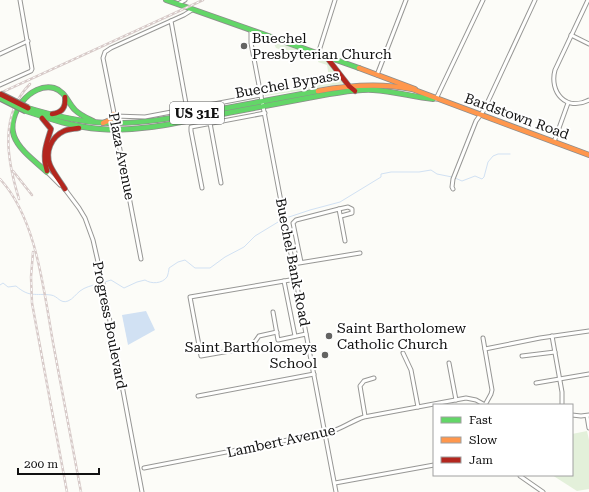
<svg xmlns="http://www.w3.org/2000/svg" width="589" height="492" font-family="'Roboto Serif',serif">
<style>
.green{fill:#e3f0da}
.water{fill:#d1e1f3}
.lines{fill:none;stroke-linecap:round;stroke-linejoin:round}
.stream{stroke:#d1e1f3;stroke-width:1}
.street-casing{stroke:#979795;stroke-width:5}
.fast-casing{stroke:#8d8d8c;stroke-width:6}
.slow-casing{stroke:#8d8d8c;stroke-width:6}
.jam-casing{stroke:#8d8d8c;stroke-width:6}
.street{stroke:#fffffe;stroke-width:3}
.fast{stroke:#63d668;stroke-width:4.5}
.slow{stroke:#ff974d;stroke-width:4.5}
.jam{stroke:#b3261e;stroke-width:4.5}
.rail-casing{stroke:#d7cac8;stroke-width:2.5}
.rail{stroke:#fff;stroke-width:1;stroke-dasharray:3;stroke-linecap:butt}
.fast-bridge-casing{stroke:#848482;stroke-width:7;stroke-linecap:butt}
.jam-bridge-casing{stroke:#848482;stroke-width:7;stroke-linecap:butt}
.fast-bridge{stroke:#63d668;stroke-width:5}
.jam-bridge{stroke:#b3261e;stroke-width:5}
.poi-dot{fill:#636362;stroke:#fff;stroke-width:1.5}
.labels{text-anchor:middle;stroke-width:4;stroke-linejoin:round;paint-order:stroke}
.shield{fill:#fff;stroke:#585858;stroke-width:1}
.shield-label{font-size:13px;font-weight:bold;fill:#111}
.poi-label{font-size:14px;fill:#111;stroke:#fff;text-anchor:start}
.street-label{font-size:14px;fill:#111;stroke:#fff}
</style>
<rect width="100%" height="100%" fill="#fcfcf8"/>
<!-- green -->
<g class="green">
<polygon points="276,42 314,55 314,61 276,48 274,44"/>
<polygon points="320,57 328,61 344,83 343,84 265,96 265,95 330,83 327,65 318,62"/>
<polygon points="587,431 589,440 589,489 577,491 552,475 572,475 572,434"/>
</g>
<!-- water -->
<polygon class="water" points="146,311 155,330 128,345 122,315"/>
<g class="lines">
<!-- stream -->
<g class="stream">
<polyline points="455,178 462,181 475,176 482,179 484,177 488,162 493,156 498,154 510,154"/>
<path d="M 105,282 L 111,280 L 124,288 L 137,282 L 145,280 C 151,284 162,284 167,277 C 168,275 169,270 169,268 L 178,262 L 185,260 L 195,268 L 210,268 L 225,257 L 244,247 L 255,236 L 283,219 L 310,210 L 340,202 L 381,177 L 381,174 L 391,172 L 419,172 L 431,170 L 437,174 L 452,177"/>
<path d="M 0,285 L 3,283 L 8,287 L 16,286 C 30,298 35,293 51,295 C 58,296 60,304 68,301 C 73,299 76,294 80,291 C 85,287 91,286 97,284"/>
</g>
<!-- street casing -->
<g class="street-casing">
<g id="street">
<path d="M 588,0 L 555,70 C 549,92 566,112 589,100"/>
<polyline points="178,4 185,0"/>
<polyline points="171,21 187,109"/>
<polyline points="251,31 251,43 336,492"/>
<polyline points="571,35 589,44"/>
<polyline points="0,54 28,41"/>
<polyline points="318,54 335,0"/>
<polyline points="377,75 406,0"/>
<polyline points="0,85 31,71 32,69 20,0"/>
<polyline points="436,99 483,0"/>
<polyline points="115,116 145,117 261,95"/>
<polyline points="116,123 103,58 105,52 111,48 184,15 192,10"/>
<polyline points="210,123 221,183"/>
<polyline points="116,129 141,259"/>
<polyline points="554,142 568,103"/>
<polyline points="47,172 60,185"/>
<polyline points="64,188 79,208 85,218 93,240 103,284 142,492"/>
<polyline points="202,188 191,131 191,127 265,113"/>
<polyline points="453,189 452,187 453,179 476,121 484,110 535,0"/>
<polyline points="339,209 348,207 352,209 352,213 341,216"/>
<polyline points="301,262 293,223 296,220 339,209 345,241"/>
<polyline points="293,264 360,253"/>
<polyline points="284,281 295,336"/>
<polyline points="273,312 278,340 306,334"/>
<polyline points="277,332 259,336 254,343 247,348 201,356 190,297 296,279"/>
<polyline points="552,336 562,392 562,405"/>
<polyline points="483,338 492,390 491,394 485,405"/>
<polyline points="485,349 540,338 589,331"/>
<polyline points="403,353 411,370 418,407"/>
<polyline points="522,356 555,352"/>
<polyline points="449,363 456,400"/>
<polyline points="536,383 589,374"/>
<polyline points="198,396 314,374"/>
<polyline points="572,415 581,416 589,415"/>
<polyline points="365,416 360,386 364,381 374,378"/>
<polyline points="587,416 589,428"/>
<path d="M 144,468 L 329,432 C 342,429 351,421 364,417 L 466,398 L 476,400 L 485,405"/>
<polyline points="520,475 520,476 543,492"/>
<polyline points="335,483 434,465"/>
</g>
</g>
<!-- fast casing -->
<g class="fast-casing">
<g id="fast">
<polyline points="166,0 359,68"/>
<path d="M 28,108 C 54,116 81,122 108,123 C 141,124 173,118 205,112 C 242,105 280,98 318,91"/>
<path d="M 26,111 C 50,119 74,127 100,129 C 136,132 171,124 206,117 C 247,109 288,102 329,94 C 344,92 359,89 373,90 C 394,91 413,97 433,99"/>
<path d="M 47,172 C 36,162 19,150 14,136 C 6,114 31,82 54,88 C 65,91 68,103 75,110 C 80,115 87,118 93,121"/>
</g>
</g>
<!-- slow casing -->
<g class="slow-casing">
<g id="slow">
<polyline points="359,68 415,89"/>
<path d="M 318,91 C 350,85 380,83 412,89 L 589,155"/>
<polyline points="103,123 110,120 114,114"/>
</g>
</g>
<!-- jam casing -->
<g class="jam-casing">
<g id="jam">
<polyline points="328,59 349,86 355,91"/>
<path d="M 52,114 C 62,113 66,107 65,97"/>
<path d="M 42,118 L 51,129 C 46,145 42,154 47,171"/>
<path d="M 65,189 C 60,181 54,174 50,165 C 45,152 51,137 64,131 C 68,129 74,129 79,128"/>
</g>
</g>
<!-- street -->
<use href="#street" class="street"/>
<!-- fast -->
<use href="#fast" class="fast"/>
<!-- slow -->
<use href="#slow" class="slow"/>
<!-- jam -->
<use href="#jam" class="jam"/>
<!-- rail casing -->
<g class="rail-casing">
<g id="rail">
<polyline points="0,93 203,0"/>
<polyline points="13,171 32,195"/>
<path d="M 0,179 C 38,220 44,295 54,348 C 63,396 72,444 81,492"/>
<path d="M 19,199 C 6,157 0,114 30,84"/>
<polyline points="33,252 31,277 32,303 67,492"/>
</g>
</g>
<!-- rail -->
<use href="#rail" class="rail"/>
<!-- fast-bridge casing -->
<g class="fast-bridge-casing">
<polyline id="fast-bridge" points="0,98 26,111"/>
</g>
<!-- jam-bridge casing -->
<g class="jam-bridge-casing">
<polyline id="jam-bridge" points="0,94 28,108"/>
</g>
<!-- fast-bridge -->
<use href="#fast-bridge" class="fast-bridge"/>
<!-- jam-bridge -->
<use href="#jam-bridge" class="jam-bridge"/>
</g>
<!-- markers -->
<g class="poi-dot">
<circle cx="244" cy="46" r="4"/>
<circle cx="329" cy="336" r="4"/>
<circle cx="325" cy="355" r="4"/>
</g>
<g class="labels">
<!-- shield labels -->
<rect class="shield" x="170" y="102" width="54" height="22" rx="3"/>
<g class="shield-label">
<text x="197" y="118">US 31E</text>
</g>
<!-- poi labels -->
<g class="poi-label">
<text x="252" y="43">Buechel<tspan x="252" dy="16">Presbyterian Church</tspan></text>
<text x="337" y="333">Saint Bartholomew<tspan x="337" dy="16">Catholic Church</tspan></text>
<text x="317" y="352" text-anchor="end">Saint Bartholomeys<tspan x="317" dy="16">School</tspan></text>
</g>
<!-- street labels -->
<g class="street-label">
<text transform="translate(287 84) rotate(-10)" y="5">Buechel Bypass</text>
<text transform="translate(517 116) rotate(20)" y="5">Bardstown Road</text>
<text transform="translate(122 156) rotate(79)" y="5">Plaza Avenue</text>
<text transform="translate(293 262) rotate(79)" y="5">Buechel Bank Road</text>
<text transform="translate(110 325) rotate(79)" y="5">Progress Boulevard</text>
<text transform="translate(281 441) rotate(-12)" y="5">Lambert Avenue</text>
</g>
</g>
<!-- legend -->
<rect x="433" y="404" width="140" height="72" fill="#ffffff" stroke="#a0a0a0"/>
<rect x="441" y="417" width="20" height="6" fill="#63d668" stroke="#a0a0a0"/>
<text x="469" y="424" font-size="12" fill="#111111">Fast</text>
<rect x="441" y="437" width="20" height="6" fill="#ff974d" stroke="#a0a0a0"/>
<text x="469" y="444" font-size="12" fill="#111111">Slow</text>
<rect x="441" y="457" width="20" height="6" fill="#b3261e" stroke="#a0a0a0"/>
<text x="469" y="464" font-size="12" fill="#111111">Jam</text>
<!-- scale -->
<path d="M18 468v6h81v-6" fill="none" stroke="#111111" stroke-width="2"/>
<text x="24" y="468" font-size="12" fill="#111111" stroke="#ffffff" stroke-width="3" paint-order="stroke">200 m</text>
</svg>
